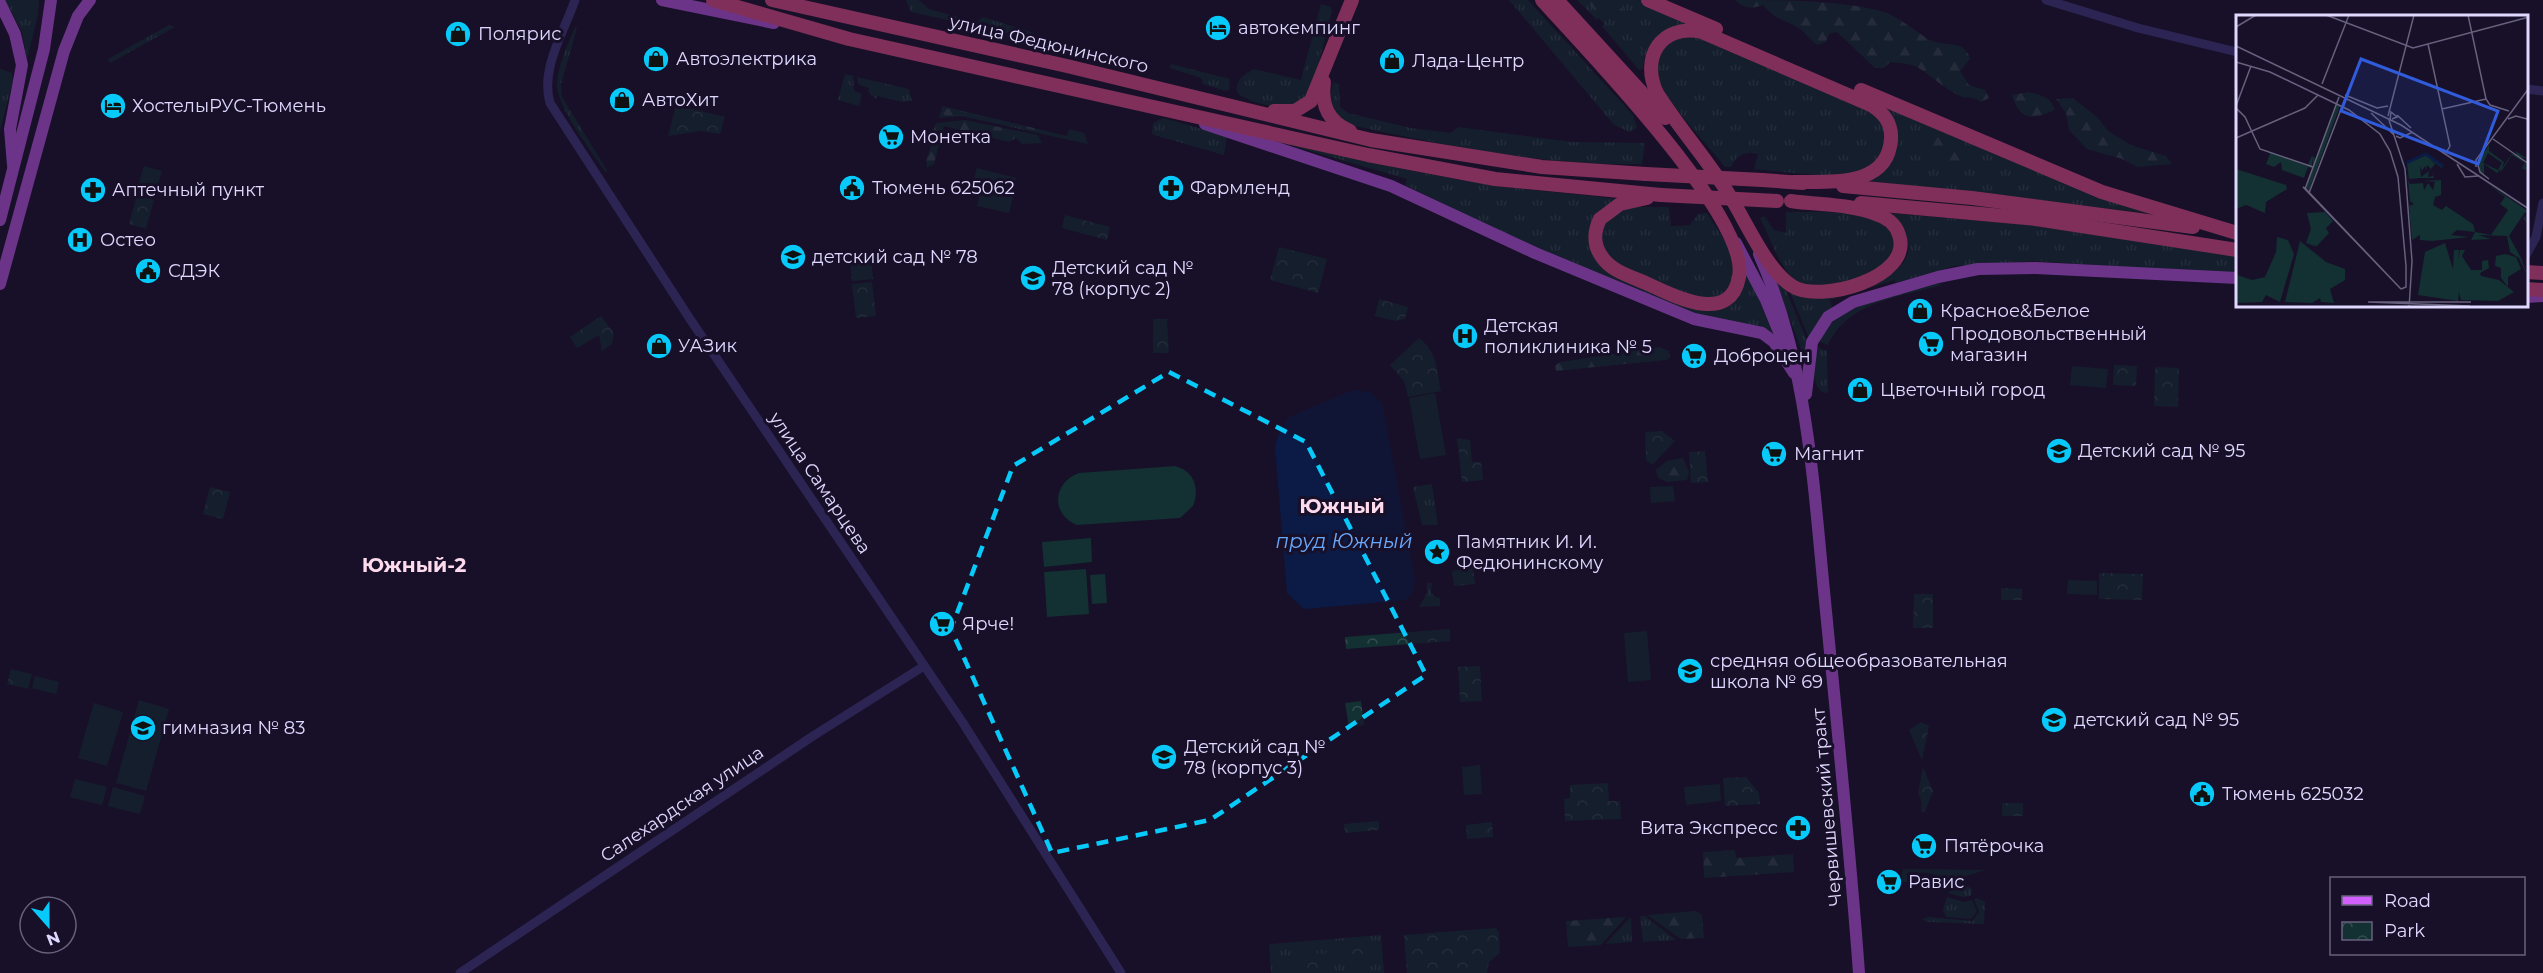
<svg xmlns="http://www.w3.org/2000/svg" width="2543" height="973" font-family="Montserrat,sans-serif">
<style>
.grass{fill:url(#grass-tufts)}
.forest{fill:url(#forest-firs)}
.park{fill:url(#park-crowns)}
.pitch{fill:#133032}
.water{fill:#0b1b46}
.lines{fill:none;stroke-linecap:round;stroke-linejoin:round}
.minor{stroke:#463c86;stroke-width:9}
.major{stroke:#d260fd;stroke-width:12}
.highway{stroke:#fd5594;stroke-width:14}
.highway-bridge{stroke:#fd5594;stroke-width:14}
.marked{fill:none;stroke:#07cafb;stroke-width:4.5;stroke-dasharray:12 8;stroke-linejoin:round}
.labels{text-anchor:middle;stroke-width:6;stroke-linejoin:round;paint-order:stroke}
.poi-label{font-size:18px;fill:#e0d8fe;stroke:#171028;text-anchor:start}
.street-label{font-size:18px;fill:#e0d8fe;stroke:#171028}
.neighbourhood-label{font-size:20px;font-weight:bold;fill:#fedaed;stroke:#171028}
.water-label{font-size:20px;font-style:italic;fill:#67a8fd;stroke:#171028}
.inset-river{fill:none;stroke:#0b1b46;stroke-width:3}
.inset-road{fill:none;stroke:#67607e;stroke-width:1.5}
.view{fill:#305cdc;fill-opacity:0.15;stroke:#305cdc;stroke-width:3}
.inset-edge{fill:none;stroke:#e0d8fe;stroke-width:3}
</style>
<defs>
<pattern id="grass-tufts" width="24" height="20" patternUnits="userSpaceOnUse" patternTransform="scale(1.5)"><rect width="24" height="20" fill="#133032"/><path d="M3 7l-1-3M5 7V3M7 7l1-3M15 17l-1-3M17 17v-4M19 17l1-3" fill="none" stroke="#354d51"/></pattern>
<pattern id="forest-firs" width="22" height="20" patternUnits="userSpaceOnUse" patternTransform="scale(1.5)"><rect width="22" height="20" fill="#133032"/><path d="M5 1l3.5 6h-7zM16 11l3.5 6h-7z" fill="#354d51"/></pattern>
<pattern id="park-crowns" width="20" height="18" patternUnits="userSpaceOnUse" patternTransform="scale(1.5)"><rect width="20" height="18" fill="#133032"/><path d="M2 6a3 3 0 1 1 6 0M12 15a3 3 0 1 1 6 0" fill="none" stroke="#354d51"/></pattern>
</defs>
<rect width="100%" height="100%" fill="#171028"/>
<!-- grass -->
<g class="grass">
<polygon points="5,0 39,0 38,14 27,60 22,32"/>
<polygon points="906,0 919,0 929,9 977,22 983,17 1034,33 1033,39 911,12"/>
<polygon points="1509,0 1528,0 1633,115 1637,128 1630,132 1614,125"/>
<path d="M 1577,0 L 1639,0 L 1696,24 C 1668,22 1645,40 1643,69 L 1639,70 L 1602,26 L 1604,24 L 1599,18 L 1597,20 Z"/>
<path d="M 1321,4 L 1331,7 L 1332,11 L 1312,90 L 1304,103 C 1280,109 1260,107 1238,94 C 1233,82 1244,74 1254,69 L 1301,80 Z"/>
<polygon points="169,25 175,27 110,63 108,59"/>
<path d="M 575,27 L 577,28 L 561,84 L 562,97 L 608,172 L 604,170 C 590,149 558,109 557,85 C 557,67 568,44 575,27 Z"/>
<path d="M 1695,35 L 1861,105 C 1877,116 1889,124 1884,145 C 1882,155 1873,169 1862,173 C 1843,180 1777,171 1754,169 L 1758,154 C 1745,151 1736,155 1731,167 L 1725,167 C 1706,142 1672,110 1660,82 C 1655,69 1659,48 1672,40 C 1678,37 1689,37 1695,35 Z"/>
<polygon points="1171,64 1230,79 1229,90 1225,91 1203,84 1201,78 1170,68"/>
<polygon points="0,69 12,73 13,80 0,131"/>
<polygon points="845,74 853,76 854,91 862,94 859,106 838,100"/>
<polygon points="857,77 909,89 912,101 902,102 877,96 876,99 868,92 869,88 859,85"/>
<path d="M 1333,82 L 1339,84 L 1340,107 L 1348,113 L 1411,128 L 1451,133 L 1458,127 L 1572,142 L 1645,143 L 1642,164 C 1545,166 1449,146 1355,126 C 1333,118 1328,103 1333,82 Z"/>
<polygon points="942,106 1067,136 1069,129 1084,133 1088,144 961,116 939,118"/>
<polygon points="1884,107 2155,214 1869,181 1889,163"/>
<polygon points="1163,118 1227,136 1224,155 1154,135 1152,133 1153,123"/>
<path d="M 1254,135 C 1331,154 1408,172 1487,184 C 1530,191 1574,193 1618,199 L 1596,215 L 1595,256 L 1718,307 L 1745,267 L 1776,338 L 1704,318 L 1520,241 L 1405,185 L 1407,179 Z"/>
<path d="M 1632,207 L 1669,207 L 1671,226 L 1690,225 L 1698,214 L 1707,213 L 1733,254 L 1735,278 C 1727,290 1718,301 1702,301 C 1692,300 1677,290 1668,286 C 1652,280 1629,275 1616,264 C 1587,242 1602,216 1632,207 Z"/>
<path d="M 1786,212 C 1807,212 1830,211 1851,214 C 1874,216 1912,234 1888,262 C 1875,277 1812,294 1797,282 C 1779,268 1770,237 1760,218 L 1764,216 L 1774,230 L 1786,233 Z"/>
<path d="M 1888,213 L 2028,225 L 2237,256 L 2237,274 L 2034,261 L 1954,266 L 1896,283 L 1894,280 L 1830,300 L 1832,308 L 1809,338 L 1789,290 C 1816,303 1829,296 1856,288 C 1881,281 1922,267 1904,230 C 1901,224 1893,218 1888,213 Z"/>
<polygon points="1774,276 1785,288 1808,343 1805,360"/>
<path d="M 1938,282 L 1942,285 C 1901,297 1848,301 1828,345 L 1818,341 C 1839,300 1896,294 1938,282 Z"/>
<path d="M 1816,347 L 1827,351 L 1828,392 L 1824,393 C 1810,385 1814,361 1816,347 Z"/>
<polygon points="1432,484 1438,525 1422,525 1413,487"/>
<polygon points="1427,583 1432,583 1431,592 1434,596 1440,598 1440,606 1419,607 1427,593"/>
<path d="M 1903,869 L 1985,870 C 1975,873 1963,878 1952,879 C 1935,880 1924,862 1907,882 L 1900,882 Z"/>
<polygon points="1966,879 1966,885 1972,889 1971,896 1962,897 1948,893 1957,882"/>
<polygon points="1947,897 1964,902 1972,900 1977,912 1971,919 1946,917 1943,910"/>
<polygon points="1977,898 1985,902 1984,924 1927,922 1922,919 1928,917 1972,921 1979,912 1974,899"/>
<polygon points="1640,916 1645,916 1676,940 1643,942"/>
<polygon points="1631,917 1632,942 1605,944"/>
<polygon points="1381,935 1384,973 1271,973 1269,944"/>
</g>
<!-- forest -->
<g class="forest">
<polygon points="1585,0 1614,0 1645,35 1648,44 1643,51 1602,4 1594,9"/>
<path d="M 1735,0 C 1784,0 1840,0 1885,12 C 1901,19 1914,30 1928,39 C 1943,48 1965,38 1970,59 L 1960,71 L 1969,85 L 1985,90 L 1989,98 L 1981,102 C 1973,95 1968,100 1960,96 C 1944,89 1932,76 1917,67 C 1910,63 1898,63 1890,62 L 1884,68 L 1875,68 L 1837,32 L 1829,34 L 1826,42 L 1818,45 C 1810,41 1807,34 1800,29 C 1784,18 1779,23 1763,5 C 1750,9 1745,9 1735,0 Z"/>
<path d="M 2029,92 C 2041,95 2051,97 2055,110 C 2031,120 2020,121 2012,95 Z"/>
<polygon points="2073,98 2098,118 2108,131 2131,145 2166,156 2172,164 2137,167 2122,159 2087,149 2069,130 2066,113 2056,99"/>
<polygon points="944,108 1034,128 1038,131 962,115 946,116 943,114"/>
<path d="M 965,120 L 1038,135 L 1042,143 L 1022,144 L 1016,138 L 1009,142 C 988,137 966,131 944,126 L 934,164 L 927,168 L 926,160 L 935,135 L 933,131 L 936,123 Z"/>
<polygon points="1936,135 1947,146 1975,155 1980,164 1959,168 1933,165 1922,152 1928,136"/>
<polygon points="1659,347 1669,351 1670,358 1666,360 1556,371 1555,365 1561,362"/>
<polygon points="1683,458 1689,472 1687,480 1667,482 1658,478 1656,470 1667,461"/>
<polygon points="1735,850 1736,858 1793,854 1794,872 1704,878 1703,852"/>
<polygon points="1696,911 1702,915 1704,938 1681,939 1647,915"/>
<polygon points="1626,917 1601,945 1568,947 1566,921"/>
</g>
<!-- park -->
<g class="park">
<polygon points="676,105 725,117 720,134 701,131 668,136"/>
<polygon points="977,168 1016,178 1012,193 973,183"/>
<polygon points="137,195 154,200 146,229 129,224"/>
<polygon points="1065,215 1110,227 1107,240 1062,228"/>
<polygon points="1279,247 1327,259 1318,293 1270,280"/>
<polygon points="871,258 873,279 852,281 850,260"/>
<polygon points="872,282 876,316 856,318 852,284"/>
<polygon points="1379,299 1408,307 1405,319 1395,321 1375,316"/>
<polygon points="601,316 614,333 612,344 602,351 599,335 577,348 570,337"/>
<polygon points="1153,319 1167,319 1169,353 1153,353"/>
<path d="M 1419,338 C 1438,352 1436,370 1441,391 L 1408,397 L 1404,381 L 1390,365 Z"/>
<polygon points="2114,365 2137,366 2136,386 2113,385"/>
<polygon points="2155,367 2179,368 2178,407 2154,406"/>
<polygon points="1662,431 1675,441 1652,465 1646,460 1645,432"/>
<polygon points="1457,438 1470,440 1472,462 1481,462 1483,480 1462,482"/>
<polygon points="1705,451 1708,482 1691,483 1689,452"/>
<polygon points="210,487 230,492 223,519 203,514"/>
<polygon points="1473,568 1475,584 1454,586 1452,571"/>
<polygon points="2099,573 2143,574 2142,600 2099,599"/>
<polygon points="2001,588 2022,589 2022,600 2001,600"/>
<polygon points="1914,594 1933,594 1933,628 1913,628"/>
<polygon points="1450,629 1450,641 1346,649 1345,637"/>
<polygon points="1480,666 1482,701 1460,702 1458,667"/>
<polygon points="11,669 32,674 28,689 7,684"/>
<polygon points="1361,701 1364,725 1349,727 1345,703"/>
<polygon points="1921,722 1929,726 1922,760 1909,730"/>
<polygon points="1923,767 1933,791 1925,812 1921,812 1921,800 1918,793"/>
<polygon points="1746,777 1759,793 1760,804 1725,806 1723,778"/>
<polygon points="1608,783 1609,801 1620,801 1621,819 1565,821 1564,799 1570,798 1570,785"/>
<rect x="2002" y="803" width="21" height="13"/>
<polygon points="1379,821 1379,830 1345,833 1344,824"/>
<polygon points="1492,822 1493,837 1467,839 1466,825"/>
<polygon points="1496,928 1499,932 1500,953 1489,962 1487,973 1407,973 1404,935"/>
<polygon points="1367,938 1368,959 1352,960 1351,939"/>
<polygon points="1326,953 1327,969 1292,972 1291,955"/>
</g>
<!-- pitch -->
<g class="pitch">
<polygon points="144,166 162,171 155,194 137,189"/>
<polygon points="981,189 1013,196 1009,213 977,206"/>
<polygon points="2072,366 2108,369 2106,388 2070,385"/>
<polygon points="1435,393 1446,455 1420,459 1409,398"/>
<path d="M 1175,466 C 1194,471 1200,488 1193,506 L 1180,518 L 1077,525 C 1050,514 1053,482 1079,473 Z"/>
<polygon points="1673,486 1675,501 1651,503 1650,487"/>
<polygon points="1091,538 1092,562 1044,567 1042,542"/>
<polygon points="1086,569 1089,614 1047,617 1044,572"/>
<polygon points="1105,574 1107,603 1092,604 1090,575"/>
<polygon points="2068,580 2097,581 2097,595 2067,594"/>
<polygon points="1647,631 1651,680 1628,682 1624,633"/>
<polygon points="35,676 59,682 56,694 32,688"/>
<polygon points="139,700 169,709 146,791 116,783"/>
<polygon points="94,703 123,712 107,766 78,758"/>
<polygon points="1480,765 1482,794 1464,795 1462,767"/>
<polygon points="75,779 107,787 102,805 70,797"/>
<polygon points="1720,784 1721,801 1686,805 1684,787"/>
<polygon points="113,787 145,796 140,814 108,806"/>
</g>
<!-- water -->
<path class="water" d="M 1353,390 L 1370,392 L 1382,403 L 1415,580 L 1412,593 L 1406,600 L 1304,609 L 1287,593 L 1275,447 C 1278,432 1283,430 1287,418 Z"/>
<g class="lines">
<!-- minor -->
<g class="minor">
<path d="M 575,0 C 564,32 540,69 550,103 L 690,319 L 963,723 L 1121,973"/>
<polyline points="2046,0 2138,28 2237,52"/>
<polyline points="2526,89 2543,91"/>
<polyline points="2526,255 2536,237 2543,203"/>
<polyline points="460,973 813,736 924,666"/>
</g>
<!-- major -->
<g class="major">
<polyline points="662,0 774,23"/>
<polyline points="0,3 15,34 22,65 10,129 13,165"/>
<polyline points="1205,124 1391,186 1535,253 1694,319 1762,333 1774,342 1794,373"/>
<polyline points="0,220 44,49 51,0"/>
<polyline points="1736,243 1766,300 1786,349"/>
<path d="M 1759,254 C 1808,365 1813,482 1825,601 C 1837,725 1850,849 1859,973"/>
<polyline points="0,284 64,51 78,16 90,0"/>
<polyline points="2526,297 2543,296"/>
<polyline points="1806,394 1812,342 1828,317 1853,302 1938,277 1978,269 2036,268 2237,278"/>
</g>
<!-- highway -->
<g class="highway">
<polyline points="713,0 849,39 1368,155 1495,179 1661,195"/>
<polyline points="772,0 1067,66 1371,140 1542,167 1646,174"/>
<path d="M 1542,0 C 1584,47 1751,218 1739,277 C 1730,326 1674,296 1648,284 C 1633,277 1612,272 1602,257 C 1593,245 1594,231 1600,219 L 1620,204 L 1647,198"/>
<polyline points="1557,0 1665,118"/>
<polyline points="1648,0 1716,29"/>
<path d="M 1324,82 C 1321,105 1328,122 1350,131"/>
<polyline points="1861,90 2102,192 2237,233"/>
<polyline points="1274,111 1295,111 1311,101 1352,0"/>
<polyline points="1762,180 1803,183"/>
<polyline points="1843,186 1972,198 2193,227"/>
<path d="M 1791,201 C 1818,205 1851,204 1876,214 C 1886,217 1896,224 1899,235 C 1914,278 1819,304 1792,286 C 1766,270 1745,219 1728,193 C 1707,159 1678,127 1657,93 C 1640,58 1661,23 1702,32 L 1871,105 C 1884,113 1892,123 1891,139 C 1888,188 1830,181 1795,182"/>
<polyline points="1861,203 2036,219 2237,250"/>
<polyline points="2526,272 2543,273"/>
<polyline points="2526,289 2543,290"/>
</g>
<!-- highway-bridge -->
<g class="highway-bridge">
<polyline points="1646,174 1762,180"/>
<polyline points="1661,195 1777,201"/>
</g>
</g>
<!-- marked area -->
<path d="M0 0H2543V973H0ZM 1169,372 L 1306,442 L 1426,675 L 1210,820 L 1052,853 L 951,629 L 1013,466 Z" fill="#171028" fill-opacity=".55" fill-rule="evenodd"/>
<path class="marked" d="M 1169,372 L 1306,442 L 1426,675 L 1210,820 L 1052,853 L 951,629 L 1013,466 Z"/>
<!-- icons -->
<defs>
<g id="hotel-disc" transform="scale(1.35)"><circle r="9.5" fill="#07cafb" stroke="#171028"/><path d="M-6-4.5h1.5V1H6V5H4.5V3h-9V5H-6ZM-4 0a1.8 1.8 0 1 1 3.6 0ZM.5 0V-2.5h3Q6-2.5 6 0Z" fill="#111"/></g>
<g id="shop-disc" transform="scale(1.35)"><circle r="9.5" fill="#07cafb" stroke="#171028"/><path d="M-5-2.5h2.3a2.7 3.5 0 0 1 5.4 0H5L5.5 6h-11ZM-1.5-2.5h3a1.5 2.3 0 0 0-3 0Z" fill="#111"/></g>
<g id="supermarket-disc" transform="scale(1.35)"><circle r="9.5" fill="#07cafb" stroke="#171028"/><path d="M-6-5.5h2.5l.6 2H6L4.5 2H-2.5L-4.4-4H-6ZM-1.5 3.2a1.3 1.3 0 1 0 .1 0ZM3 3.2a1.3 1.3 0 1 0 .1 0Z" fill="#111"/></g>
<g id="civic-disc" transform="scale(1.35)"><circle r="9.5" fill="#07cafb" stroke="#171028"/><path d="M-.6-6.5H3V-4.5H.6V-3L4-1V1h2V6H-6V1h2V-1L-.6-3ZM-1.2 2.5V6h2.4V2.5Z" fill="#111"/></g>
<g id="pharmacy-disc" transform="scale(1.35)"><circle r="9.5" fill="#07cafb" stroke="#171028"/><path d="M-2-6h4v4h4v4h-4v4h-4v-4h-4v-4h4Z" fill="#111"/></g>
<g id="hospital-disc" transform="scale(1.35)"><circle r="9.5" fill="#07cafb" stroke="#171028"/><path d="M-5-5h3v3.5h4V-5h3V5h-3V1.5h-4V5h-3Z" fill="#111"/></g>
<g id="school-disc" transform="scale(1.35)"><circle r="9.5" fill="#07cafb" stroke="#171028"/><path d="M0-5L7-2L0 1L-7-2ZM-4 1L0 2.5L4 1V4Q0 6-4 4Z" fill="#111"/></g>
<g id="sight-disc" transform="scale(1.35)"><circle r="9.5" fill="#07cafb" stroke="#171028"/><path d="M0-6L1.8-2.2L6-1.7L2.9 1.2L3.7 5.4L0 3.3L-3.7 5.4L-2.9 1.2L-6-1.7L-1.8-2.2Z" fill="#111"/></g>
</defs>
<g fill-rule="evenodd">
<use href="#hotel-disc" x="1218" y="28"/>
<use href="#shop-disc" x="458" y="34"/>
<use href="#shop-disc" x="656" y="59"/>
<use href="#shop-disc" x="1392" y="61"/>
<use href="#shop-disc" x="622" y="100"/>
<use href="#hotel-disc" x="113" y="106"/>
<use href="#supermarket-disc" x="891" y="137"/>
<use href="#civic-disc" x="852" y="188"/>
<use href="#pharmacy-disc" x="1171" y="188"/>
<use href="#pharmacy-disc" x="93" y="190"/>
<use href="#hospital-disc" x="80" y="240"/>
<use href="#school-disc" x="793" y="257"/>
<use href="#civic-disc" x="148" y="271"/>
<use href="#school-disc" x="1033" y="278"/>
<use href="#shop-disc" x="1920" y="311"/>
<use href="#hospital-disc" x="1465" y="336"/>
<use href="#supermarket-disc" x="1931" y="344"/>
<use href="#shop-disc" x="659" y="346"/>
<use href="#supermarket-disc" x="1694" y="356"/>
<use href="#shop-disc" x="1860" y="390"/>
<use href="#school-disc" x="2059" y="451"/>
<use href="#supermarket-disc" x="1774" y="454"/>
<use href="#sight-disc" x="1437" y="552"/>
<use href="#supermarket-disc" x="942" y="624"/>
<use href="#school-disc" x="1690" y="671"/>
<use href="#school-disc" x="2054" y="720"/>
<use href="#school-disc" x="143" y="728"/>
<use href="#school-disc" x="1164" y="757"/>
<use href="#civic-disc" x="2202" y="794"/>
<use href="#pharmacy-disc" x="1798" y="828"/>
<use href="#supermarket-disc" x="1924" y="846"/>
<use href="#supermarket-disc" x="1889" y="882"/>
</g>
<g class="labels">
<!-- poi labels -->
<g class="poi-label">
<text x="1238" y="34">автокемпинг</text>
<text x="478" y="40">Полярис</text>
<text x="676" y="65">Автоэлектрика</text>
<text x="1412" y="67">Лада-Центр</text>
<text x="642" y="106">АвтоХит</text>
<text x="132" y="112">ХостелыРУС-Тюмень</text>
<text x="910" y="143">Монетка</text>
<text x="872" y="194">Тюмень 625062</text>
<text x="1190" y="194">Фармленд</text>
<text x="112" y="196">Аптечный пункт</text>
<text x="100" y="246">Остео</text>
<text x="812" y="263">детский сад № 78</text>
<text x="1052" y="274">Детский сад №<tspan x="1052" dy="21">78 (корпус 2)</tspan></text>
<text x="168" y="277">СДЭК</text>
<text x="1940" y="317">Красное&amp;Белое</text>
<text x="1484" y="332">Детская<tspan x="1484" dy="21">поликлиника № 5</tspan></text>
<text x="1950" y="340">Продовольственный<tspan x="1950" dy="21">магазин</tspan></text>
<text x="678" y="352">УАЗик</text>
<text x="1714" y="362">Доброцен</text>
<text x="1880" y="396">Цветочный город</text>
<text x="2078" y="457">Детский сад № 95</text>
<text x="1794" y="460">Магнит</text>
<text x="1456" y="548">Памятник И. И.<tspan x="1456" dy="21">Федюнинскому</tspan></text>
<text x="962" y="630">Ярче!</text>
<text x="1710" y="667">средняя общеобразовательная<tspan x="1710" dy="21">школа № 69</tspan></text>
<text x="2074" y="726">детский сад № 95</text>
<text x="162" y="734">гимназия № 83</text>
<text x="1184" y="753">Детский сад №<tspan x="1184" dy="21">78 (корпус 3)</tspan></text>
<text x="2222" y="800">Тюмень 625032</text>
<text x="1778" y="834" text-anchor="end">Вита Экспресс</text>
<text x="1944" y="852">Пятёрочка</text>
<text x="1908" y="888">Равис</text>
</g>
<!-- street labels -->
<g class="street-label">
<text transform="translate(1049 44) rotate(13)" y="6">улица Федюнинского</text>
<text transform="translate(820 483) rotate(56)" y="6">улица Самарцева</text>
<text transform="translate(682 804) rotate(-34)" y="6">Салехардская улица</text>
<text transform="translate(1827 807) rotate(-95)" y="6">Червишевский тракт</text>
</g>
<!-- neighbourhood labels -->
<g class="neighbourhood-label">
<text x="1342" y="513">Южный</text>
<text x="414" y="572">Южный-2</text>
</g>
<!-- water labels -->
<g class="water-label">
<text x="1344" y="548">пруд Южный</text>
</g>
</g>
<!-- overview -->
<g transform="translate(2236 15)">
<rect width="292" height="292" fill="#171028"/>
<path d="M 100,90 L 104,91 L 73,175 L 70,173 ZM 253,130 L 253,136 L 268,147 L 266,153 L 276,139 L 281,140 L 279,136 L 292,144 L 285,142 L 290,149 L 288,153 L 292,150 L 289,155 L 286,153 L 289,148 L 276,140 L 264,158 L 272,164 L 264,158 L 265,153 L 261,158 L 248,149 L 248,159 L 244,158 L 243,145 ZM 252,138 L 266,148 L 262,155 L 247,148 ZM 29,135 L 71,151 L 76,141 L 79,143 L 77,151 L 76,142 L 76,153 L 72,152 L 68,163 L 46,155 L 45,147 L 38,152 L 30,149 L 34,139 ZM 191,139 L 207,151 L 206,153 L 193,144 L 199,149 L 195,154 L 191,150 L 190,155 L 189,151 L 186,156 L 184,151 L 185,162 L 193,156 L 192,162 L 197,161 L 197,156 L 198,163 L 184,163 L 184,157 L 184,163 L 173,164 L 171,148 ZM 172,165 L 174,169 L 187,168 L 188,175 L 192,168 L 197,175 L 199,167 L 204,167 L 187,166 L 205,165 L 205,180 L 199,182 L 197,190 L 206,195 L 210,191 L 237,209 L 239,217 L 255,220 L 272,195 L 264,189 L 269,182 L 252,169 L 292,196 L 292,200 L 289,202 L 292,209 L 287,203 L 292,199 L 289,197 L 273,221 L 285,243 L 292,262 L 283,243 L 274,237 L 271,221 L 242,220 L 255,224 L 235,225 L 239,217 L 221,215 L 215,220 L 233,222 L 196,226 L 184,225 L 184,220 L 176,225 L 173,191 L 178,189 L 174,186 ZM 89,197 L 97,206 L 90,213 L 93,218 L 81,231 L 78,229 L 81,232 L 70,228 L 75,214 L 71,198 Z" fill="#133032" fill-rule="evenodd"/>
<path d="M 41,222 L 52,225 L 58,239 L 44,287 L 30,280 L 26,287 L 0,288 L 1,260 L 16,265 L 29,262 L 40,237 ZM 64,226 L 90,247 L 109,254 L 109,265 L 94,274 L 98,288 L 85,287 L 84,283 L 76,288 L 49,287 ZM 209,228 L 217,254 L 218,235 L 223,235 L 222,245 L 224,235 L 229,235 L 226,241 L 235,255 L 246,255 L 246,246 L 252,245 L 253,253 L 244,258 L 245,261 L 263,265 L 278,277 L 262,286 L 225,285 L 223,277 L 222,286 L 182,280 L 189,237 ZM 269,239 L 280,242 L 285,254 L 272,262 L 272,272 L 265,263 L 265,253 L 259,251 L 260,241 Z" fill="#133032"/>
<path d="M 0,154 L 50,170 L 51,174 L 30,187 L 29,198 L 10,190 L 0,194 Z" fill="#133032"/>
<path class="inset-river" d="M 170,148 L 190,139 L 207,151"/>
<path class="inset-road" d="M 90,0 L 177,33 L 293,2M 232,0 L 250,84 L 254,90 L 273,96M 0,12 L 20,0M 192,29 L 214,131 L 210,138M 0,31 L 165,110 L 293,194M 0,47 L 34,57 L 113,95 L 144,119 L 154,136 L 162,162 L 170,251 L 170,272 L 165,274M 86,69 L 113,0M 109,80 L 141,93 L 152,91M 0,91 L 15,51M 0,93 L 9,102 L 24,134 L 77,152M 206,94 L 250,84M 135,98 L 158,120M 161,100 L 175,113M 152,101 L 178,0M 272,104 L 280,101 L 291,104M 153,105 L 169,154 L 176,246 L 173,293M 154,105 L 155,97 L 161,102 L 156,104M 160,121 L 164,123 L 177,117M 0,123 L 69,93 L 82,80M 257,124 L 293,149M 221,149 L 229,162 L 242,161M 242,150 L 244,157 L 253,164M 240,152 L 240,145 L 293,73M 67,172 L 69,173 L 165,274 L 164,273 ZM 69,174 L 103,82M 73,178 L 109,84M 234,291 L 132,287 L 235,287"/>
<path class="view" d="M 125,44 L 262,96 L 242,149 L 105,96 Z"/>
<rect width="292" height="292" class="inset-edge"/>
</g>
<!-- legend -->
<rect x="2330" y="877" width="195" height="78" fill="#171028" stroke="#67607e" stroke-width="1.5"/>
<rect x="2342" y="896" width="30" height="9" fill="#d260fd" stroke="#67607e" stroke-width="1.5"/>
<text x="2384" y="907" font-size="18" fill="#e0d8fe">Road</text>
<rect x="2342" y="922" width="30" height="18" fill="url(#park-crowns)" stroke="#67607e" stroke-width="1.5"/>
<text x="2384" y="937" font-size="18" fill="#e0d8fe">Park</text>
<!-- north arrow -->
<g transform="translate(48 925) rotate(159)"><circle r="28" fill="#171028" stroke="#67607e" stroke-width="1.5"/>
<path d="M0-4.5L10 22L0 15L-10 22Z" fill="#07cafb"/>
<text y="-9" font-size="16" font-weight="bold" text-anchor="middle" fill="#e0d8fe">N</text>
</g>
</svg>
